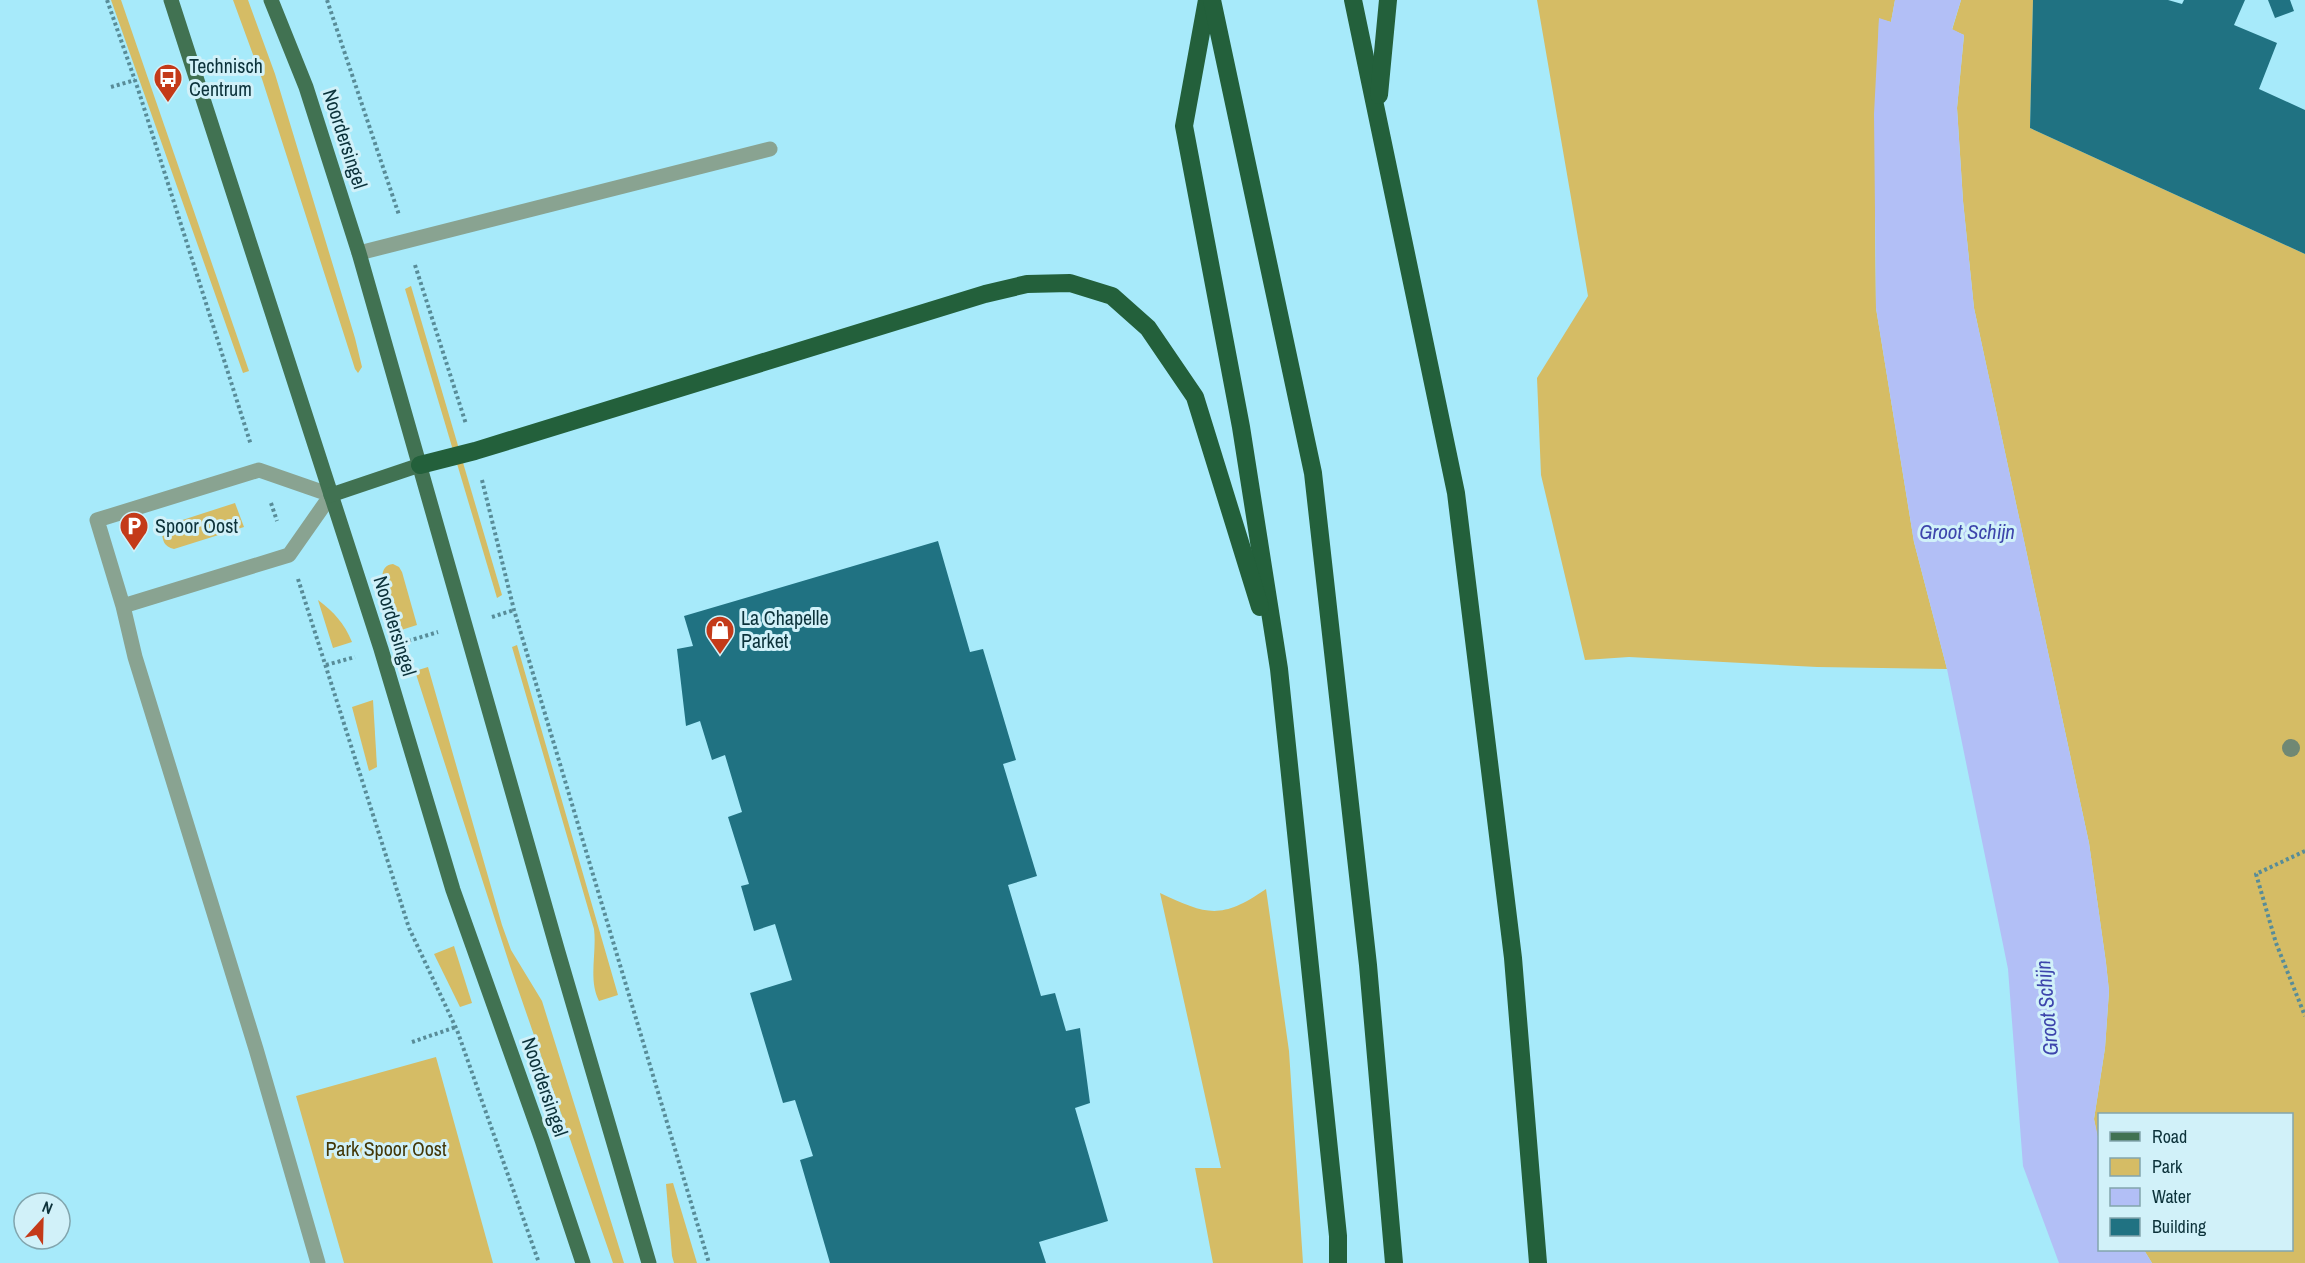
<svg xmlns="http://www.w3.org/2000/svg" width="2305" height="1263" font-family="'Archivo Narrow',sans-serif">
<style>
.green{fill:#d5bc65}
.water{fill:#b2bff6}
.building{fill:#207282}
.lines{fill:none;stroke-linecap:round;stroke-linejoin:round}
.path{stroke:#588c98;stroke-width:4;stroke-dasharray:3 3;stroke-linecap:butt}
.minor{stroke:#89a391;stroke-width:15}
.major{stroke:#417252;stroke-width:15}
.highway{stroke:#23603b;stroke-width:18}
.tree{fill:#708874}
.labels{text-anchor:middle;stroke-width:6;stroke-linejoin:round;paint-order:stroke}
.poi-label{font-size:20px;fill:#0c323a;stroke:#d1f1f9;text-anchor:start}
.street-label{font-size:20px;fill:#0c323a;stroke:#d1f1f9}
.park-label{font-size:20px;fill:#433707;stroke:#d1f1f9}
.water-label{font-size:21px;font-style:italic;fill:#3d45ac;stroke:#d1f1f9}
</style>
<rect width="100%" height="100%" fill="#a7eafa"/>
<!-- green -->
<g class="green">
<polygon points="111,0 121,0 249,371 243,373"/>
<polygon points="233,0 248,0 275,74 355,338 362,367 358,373 355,369 262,79"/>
<polygon points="1537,0 1895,0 1891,22 1879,19 1875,224 1876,308 1914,542 1947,669 1817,667 1629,657 1585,660 1541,475 1537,378 1588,296"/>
<polygon points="1961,0 2033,0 2030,128 2305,254 2305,1263 2152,1263 2144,1250 2292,1250 2292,1114 2100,1114 2099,1146 2094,1119 2105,1048 2109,991 2106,963 2089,843 1974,308 1963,201 1957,108 1964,35 1952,30"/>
<polygon points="411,286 502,595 497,598 405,289"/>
<path d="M 235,503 L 244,527 L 174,549 C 164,547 162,540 162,531 L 167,525 Z"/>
<path d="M 393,564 L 399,567 L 402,572 L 417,625 L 398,631 L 382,577 C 383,569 385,565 393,564 Z"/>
<path d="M 318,600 C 334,612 344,623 352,642 L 333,648 Z"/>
<path d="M 517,645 L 618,995 L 599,1001 C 588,980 597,953 594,929 L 512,647 Z"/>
<polygon points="428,667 502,925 511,950 542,1001 624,1263 613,1263 510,966 415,671"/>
<polygon points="373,700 377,767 369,771 352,707"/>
<path d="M 1266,889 L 1289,1051 L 1303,1263 L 1213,1263 L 1195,1168 L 1221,1168 L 1160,893 C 1207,915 1221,920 1266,889 Z"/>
<polygon points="454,946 472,1003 460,1007 434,954"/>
<polygon points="436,1057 493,1263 344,1263 296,1096"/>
<polygon points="673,1183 697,1263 674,1263 672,1256 666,1184"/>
</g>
<!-- water -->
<polygon class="water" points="1895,0 1961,0 1952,29 1964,35 1957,108 1963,201 1974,308 2089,843 2106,963 2109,991 2105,1048 2094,1119 2100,1146 2100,1250 2144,1250 2152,1263 2059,1263 2023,1166 2008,969 1947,669 1914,542 1876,308 1874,114 1879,18 1891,22"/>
<!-- building -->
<g class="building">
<polygon points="2033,0 2168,0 2182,4 2184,0 2245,0 2234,25 2277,43 2259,89 2305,110 2305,254 2030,128"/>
<polygon points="2268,0 2290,0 2294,11 2275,18"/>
<polygon points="938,541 970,652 983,649 1016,760 1003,764 1037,876 1008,885 1041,996 1055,993 1066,1031 1080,1028 1090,1103 1075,1108 1108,1221 1039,1242 1046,1263 830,1263 800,1160 813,1156 795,1100 783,1103 750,993 792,980 775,924 754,931 741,886 749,884 728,817 742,812 725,755 712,760 700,721 686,726 677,649 693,646 684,616"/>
</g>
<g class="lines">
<!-- path -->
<g class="path">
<polyline points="107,0 138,89 251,445"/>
<polyline points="327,0 399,215"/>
<polyline points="111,87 135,80"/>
<polyline points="415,265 466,424"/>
<polyline points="482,480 514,610 709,1263"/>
<polyline points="271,503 277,521"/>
<polyline points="298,579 409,928 457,1030 539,1263"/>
<polyline points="492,617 514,610"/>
<polyline points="408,641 438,632"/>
<polyline points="326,665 355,657"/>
<polyline points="2305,851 2256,874 2276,943 2305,1016"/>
<polyline points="412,1042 456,1027"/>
</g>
<!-- minor -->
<g class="minor">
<polyline points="359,253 770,149"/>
<polyline points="123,606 289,555 331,495 259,470 97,520 123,606 135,657 256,1049 318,1263"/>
</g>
<!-- major -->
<g class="major">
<polyline points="171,0 381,649 453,890 542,1140 583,1263"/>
<polyline points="271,0 306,87 359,253 558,952 649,1263"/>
<polyline points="331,495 420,465"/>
</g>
<!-- highway -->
<g class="highway">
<polyline points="1207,0 1184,126 1241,427 1279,669 1338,1236 1338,1263"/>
<polyline points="1212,0 1313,473 1368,965 1394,1263"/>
<polyline points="1353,0 1456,493 1513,958 1538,1263"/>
<polyline points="1379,95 1388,0"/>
<polyline points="420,465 475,451 985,294 1027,284 1070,283 1112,296 1148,328 1195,397 1260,607"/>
</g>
</g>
<!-- trees -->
<circle class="tree" cx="2291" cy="748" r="9"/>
<!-- icons -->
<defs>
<g id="bus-pin" transform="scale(1.5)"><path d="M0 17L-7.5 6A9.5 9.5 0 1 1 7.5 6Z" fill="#c43a19" stroke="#d1f1f9"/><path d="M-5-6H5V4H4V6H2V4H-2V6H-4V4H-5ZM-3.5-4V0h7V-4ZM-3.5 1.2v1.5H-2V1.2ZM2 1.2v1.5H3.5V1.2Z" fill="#fff"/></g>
<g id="parking-pin" transform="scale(1.5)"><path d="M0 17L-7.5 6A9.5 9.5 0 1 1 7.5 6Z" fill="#c43a19" stroke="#d1f1f9"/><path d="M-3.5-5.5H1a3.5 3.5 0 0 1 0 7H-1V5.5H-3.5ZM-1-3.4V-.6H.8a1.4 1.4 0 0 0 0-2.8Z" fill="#fff"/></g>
<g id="shop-pin" transform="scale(1.5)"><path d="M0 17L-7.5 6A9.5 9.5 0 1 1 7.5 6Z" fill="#c43a19" stroke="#d1f1f9"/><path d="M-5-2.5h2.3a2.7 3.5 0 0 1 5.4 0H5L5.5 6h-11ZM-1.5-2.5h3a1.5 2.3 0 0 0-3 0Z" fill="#fff"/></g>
</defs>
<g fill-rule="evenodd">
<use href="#bus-pin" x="168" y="78"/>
<use href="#parking-pin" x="134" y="526"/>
<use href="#shop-pin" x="720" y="630"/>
</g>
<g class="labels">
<!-- poi labels -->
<g class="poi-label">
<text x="189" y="73">Technisch<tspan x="189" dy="23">Centrum</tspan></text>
<text x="155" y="533">Spoor Oost</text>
<text x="741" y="625">La Chapelle<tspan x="741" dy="23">Parket</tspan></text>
</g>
<!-- street labels -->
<g class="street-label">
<text transform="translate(345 139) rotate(72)" y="7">Noordersingel</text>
<text transform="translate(395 626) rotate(73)" y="7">Noordersingel</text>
<text transform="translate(545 1087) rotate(71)" y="7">Noordersingel</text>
</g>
<!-- park labels -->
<g class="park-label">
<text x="386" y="1156">Park Spoor Oost</text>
</g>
<!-- water labels -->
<g class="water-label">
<text x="1967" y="539">Groot Schijn</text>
<text transform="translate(2047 1008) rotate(-95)" y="7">Groot Schijn</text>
</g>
</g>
<!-- legend -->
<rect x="2098" y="1113" width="195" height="138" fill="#d1f1f9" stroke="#82a5ad" stroke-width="1.5"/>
<rect x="2110" y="1132" width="30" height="9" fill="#417252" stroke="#82a5ad" stroke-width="1.5"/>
<text x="2152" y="1143" font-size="18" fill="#0c323a">Road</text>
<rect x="2110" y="1158" width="30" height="18" fill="#d5bc65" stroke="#82a5ad" stroke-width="1.5"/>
<text x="2152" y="1173" font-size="18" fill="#0c323a">Park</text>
<rect x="2110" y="1188" width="30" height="18" fill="#b2bff6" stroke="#82a5ad" stroke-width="1.5"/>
<text x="2152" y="1203" font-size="18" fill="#0c323a">Water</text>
<rect x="2110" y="1218" width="30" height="18" fill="#207282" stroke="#82a5ad" stroke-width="1.5"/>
<text x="2152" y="1233" font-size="18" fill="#0c323a">Building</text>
<!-- north arrow -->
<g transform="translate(42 1221) rotate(22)"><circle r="28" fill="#d1f1f9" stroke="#82a5ad" stroke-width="1.5"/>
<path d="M0-4.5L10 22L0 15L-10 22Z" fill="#c43a19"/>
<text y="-9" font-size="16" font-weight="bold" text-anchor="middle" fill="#0c323a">N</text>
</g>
</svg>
